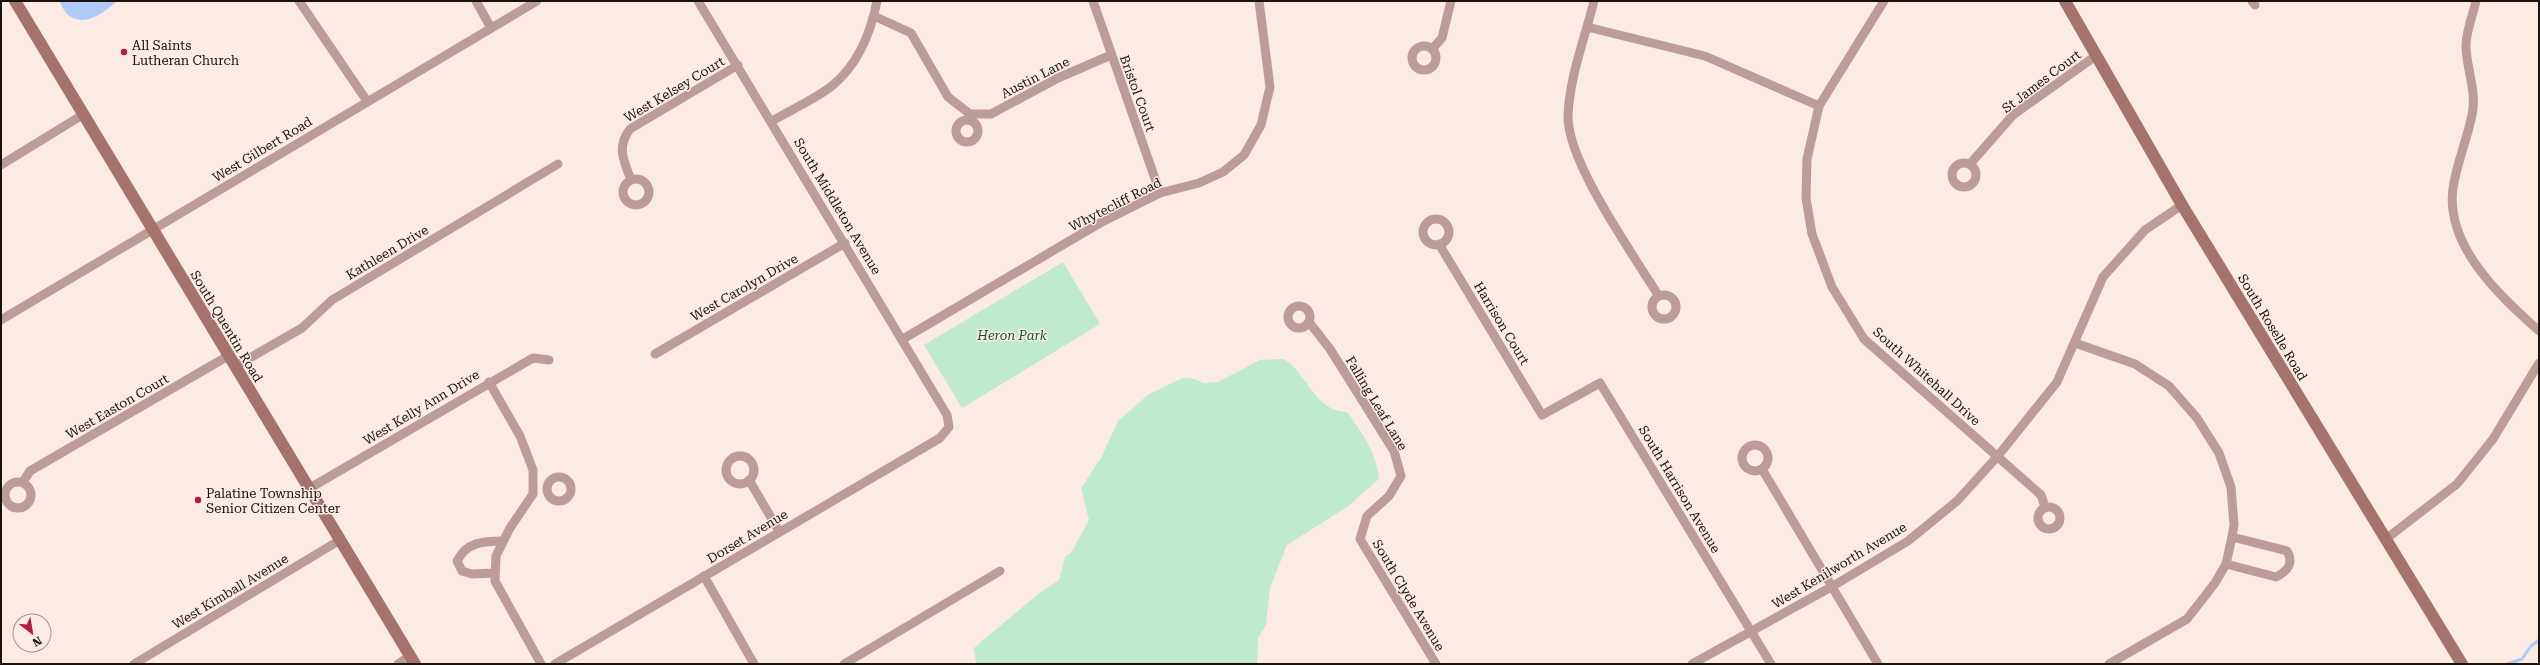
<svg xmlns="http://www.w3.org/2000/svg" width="2540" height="665" font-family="'Roboto Serif',serif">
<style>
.green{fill:#bfeacb}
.water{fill:#b0cafa}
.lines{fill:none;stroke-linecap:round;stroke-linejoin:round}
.stream{stroke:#b0cafa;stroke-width:3}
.minor{stroke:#bd9b96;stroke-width:9}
.secondary{stroke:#a3736c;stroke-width:12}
.poi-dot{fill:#af1c45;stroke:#fcebe3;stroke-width:1.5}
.labels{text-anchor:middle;stroke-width:3;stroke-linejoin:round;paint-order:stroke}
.poi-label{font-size:13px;fill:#19120e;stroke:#fcebe3;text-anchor:start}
.street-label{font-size:13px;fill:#19120e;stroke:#fcebe3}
.park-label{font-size:13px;font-style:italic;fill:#0b582f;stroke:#fcebe3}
</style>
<rect width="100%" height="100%" fill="#fcebe3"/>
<!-- green -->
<g class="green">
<polygon points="1063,262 1100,324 962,408 924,345"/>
<path d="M 1284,359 C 1308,374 1315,412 1347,412 C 1362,432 1377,454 1379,479 L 1347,507 L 1287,545 L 1270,588 L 1266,625 L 1258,638 L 1257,664 L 976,664 L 974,648 L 1038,594 L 1059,580 L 1065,557 L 1071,553 L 1089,520 L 1081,488 L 1101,458 L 1118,421 L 1149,394 L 1183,378 L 1195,379 L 1204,383 L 1218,382 L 1260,360 Z"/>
</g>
<!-- water -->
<path class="water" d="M 59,1 L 117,1 C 105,12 84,29 67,14 C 64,11 62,5 59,1 Z"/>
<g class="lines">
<!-- stream -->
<polyline class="stream" points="2507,664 2522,659 2530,647 2539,640"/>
<!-- minor -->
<g class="minor">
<polyline points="299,1 367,101"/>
<polyline points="476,1 491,28"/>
<polyline points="1093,1 1160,193"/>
<path d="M 1594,1 C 1585,38 1569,78 1568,117 C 1568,163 1633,254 1658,295"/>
<polyline points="1884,1 1819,106 1807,159 1806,198 1812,234 1832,287 1864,339 2041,495 2045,507"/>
<polyline points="2252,1 2255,5"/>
<path d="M 2476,1 C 2473,15 2465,34 2466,48 C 2467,70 2477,93 2472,115 C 2467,140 2457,162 2453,188 C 2445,246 2500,296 2539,331"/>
<polyline points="874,16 911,33 948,97 970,114 991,114 1058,78 1111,55"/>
<polyline points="1587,27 1705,56 1819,106"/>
<circle cx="1424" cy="58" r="12"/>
<polyline points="1432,49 1442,38 1451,1"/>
<circle cx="967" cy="131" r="11"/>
<path d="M 772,121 C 792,109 816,99 833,85 C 858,64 871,32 877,1"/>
<circle cx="1964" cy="175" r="12"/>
<polyline points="1970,164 2013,115 2097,55"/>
<polyline points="1,165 84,114"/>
<circle cx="636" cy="192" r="13"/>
<path d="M 631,180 C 624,161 616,148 630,129 L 738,65"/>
<circle cx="1436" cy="232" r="13"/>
<polyline points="1439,244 1542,415 1600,383 1771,664"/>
<circle cx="1664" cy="307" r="12"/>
<circle cx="1299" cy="317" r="11"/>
<polyline points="1,320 537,1"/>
<polyline points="1309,322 1330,349 1394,451 1401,476 1389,496 1367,516 1360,539 1436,664"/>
<polyline points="903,339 1100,223 1160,193 1199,183 1223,172 1244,155 1261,125 1270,87 1259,1"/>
<polyline points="2075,343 2135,364 2169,386 2197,418 2219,453 2231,487 2234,525 2232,537 2226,564 2215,583 2187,619 2109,664"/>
<polyline points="655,354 845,243"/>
<polyline points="234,367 302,328 332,300 558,164"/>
<polyline points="489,382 520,436 533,470 533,494 510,528 496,556 495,581 541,664"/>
<circle cx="1755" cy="458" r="13"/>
<circle cx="740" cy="470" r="14"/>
<polyline points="1762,469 1878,664"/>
<circle cx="559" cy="489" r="12"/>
<polyline points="749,480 779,531"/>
<circle cx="18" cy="495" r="13"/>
<polyline points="23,482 30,471 228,356"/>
<polyline points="310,488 533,358 549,360"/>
<circle cx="2049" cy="518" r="11"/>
<polyline points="2386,539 2457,484 2493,439 2539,363"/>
<path d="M 2226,564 L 2276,577 C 2288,571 2294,563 2287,551 L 2232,537"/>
<path d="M 494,573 L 472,574 L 462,571 L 457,561 C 467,542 483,541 503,541"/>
<polyline points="704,576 754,664"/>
<polyline points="134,664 340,540"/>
<polyline points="398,664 410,656"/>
<polyline points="555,664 940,438 949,427 947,415 698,1"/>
<polyline points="844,664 1000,571"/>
<polyline points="1692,664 1833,586 1908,541 1957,501 1997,457 2057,382 2103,277 2145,230 2182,205"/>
</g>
<!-- secondary -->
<g class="secondary">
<polyline points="15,1 415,664"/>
<polyline points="2065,1 2182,205 2462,664"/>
</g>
</g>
<!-- markers -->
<g class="poi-dot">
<circle cx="124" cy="52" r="4"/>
<circle cx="198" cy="500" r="4"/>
</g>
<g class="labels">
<!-- poi labels -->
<g class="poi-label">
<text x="132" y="50">All Saints<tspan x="132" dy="15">Lutheran Church</tspan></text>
<text x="206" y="498">Palatine Township<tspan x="206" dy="15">Senior Citizen Center</tspan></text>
</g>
<!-- street labels -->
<g class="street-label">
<text transform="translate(1035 77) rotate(-27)" y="5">Austin Lane</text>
<text transform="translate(2041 81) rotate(-37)" y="5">St James Court</text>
<text transform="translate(674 89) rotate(-31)" y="5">West Kelsey Court</text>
<text transform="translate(1138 93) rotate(70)" y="5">Bristol Court</text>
<text transform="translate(262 149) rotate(-31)" y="5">West Gilbert Road</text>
<text transform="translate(1115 204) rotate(-27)" y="5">Whytecliff Road</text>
<text transform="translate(838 206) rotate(59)" y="5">South Middleton Avenue</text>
<text transform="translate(387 252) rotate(-31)" y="5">Kathleen Drive</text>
<text transform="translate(744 287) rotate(-30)" y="5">West Carolyn Drive</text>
<text transform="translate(1502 323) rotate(59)" y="5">Harrison Court</text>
<text transform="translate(227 326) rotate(59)" y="5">South Quentin Road</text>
<text transform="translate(2273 327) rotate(59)" y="5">South Roselle Road</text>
<text transform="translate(1927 376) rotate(42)" y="5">South Whitehall Drive</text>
<text transform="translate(1377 403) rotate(59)" y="5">Falling Leaf Lane</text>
<text transform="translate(117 406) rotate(-30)" y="5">West Easton Court</text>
<text transform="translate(421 407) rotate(-31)" y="5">West Kelly Ann Drive</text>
<text transform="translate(1680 489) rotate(59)" y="5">South Harrison Avenue</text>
<text transform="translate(747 536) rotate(-31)" y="5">Dorset Avenue</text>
<text transform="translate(1839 565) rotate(-31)" y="5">West Kenilworth Avenue</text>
<text transform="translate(230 591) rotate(-31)" y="5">West Kimball Avenue</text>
<text transform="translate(1409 595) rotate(59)" y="5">South Clyde Avenue</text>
</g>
<!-- park labels -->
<g class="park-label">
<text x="1012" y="340">Heron Park</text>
</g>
</g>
<!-- border -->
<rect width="2540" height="665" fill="none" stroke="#19120e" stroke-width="4"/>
<!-- north arrow -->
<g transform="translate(32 633) rotate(149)"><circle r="19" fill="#fcebe3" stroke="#a1948e"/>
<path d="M0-3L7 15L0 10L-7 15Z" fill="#af1c45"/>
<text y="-6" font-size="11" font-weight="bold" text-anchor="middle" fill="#19120e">N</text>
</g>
</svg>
